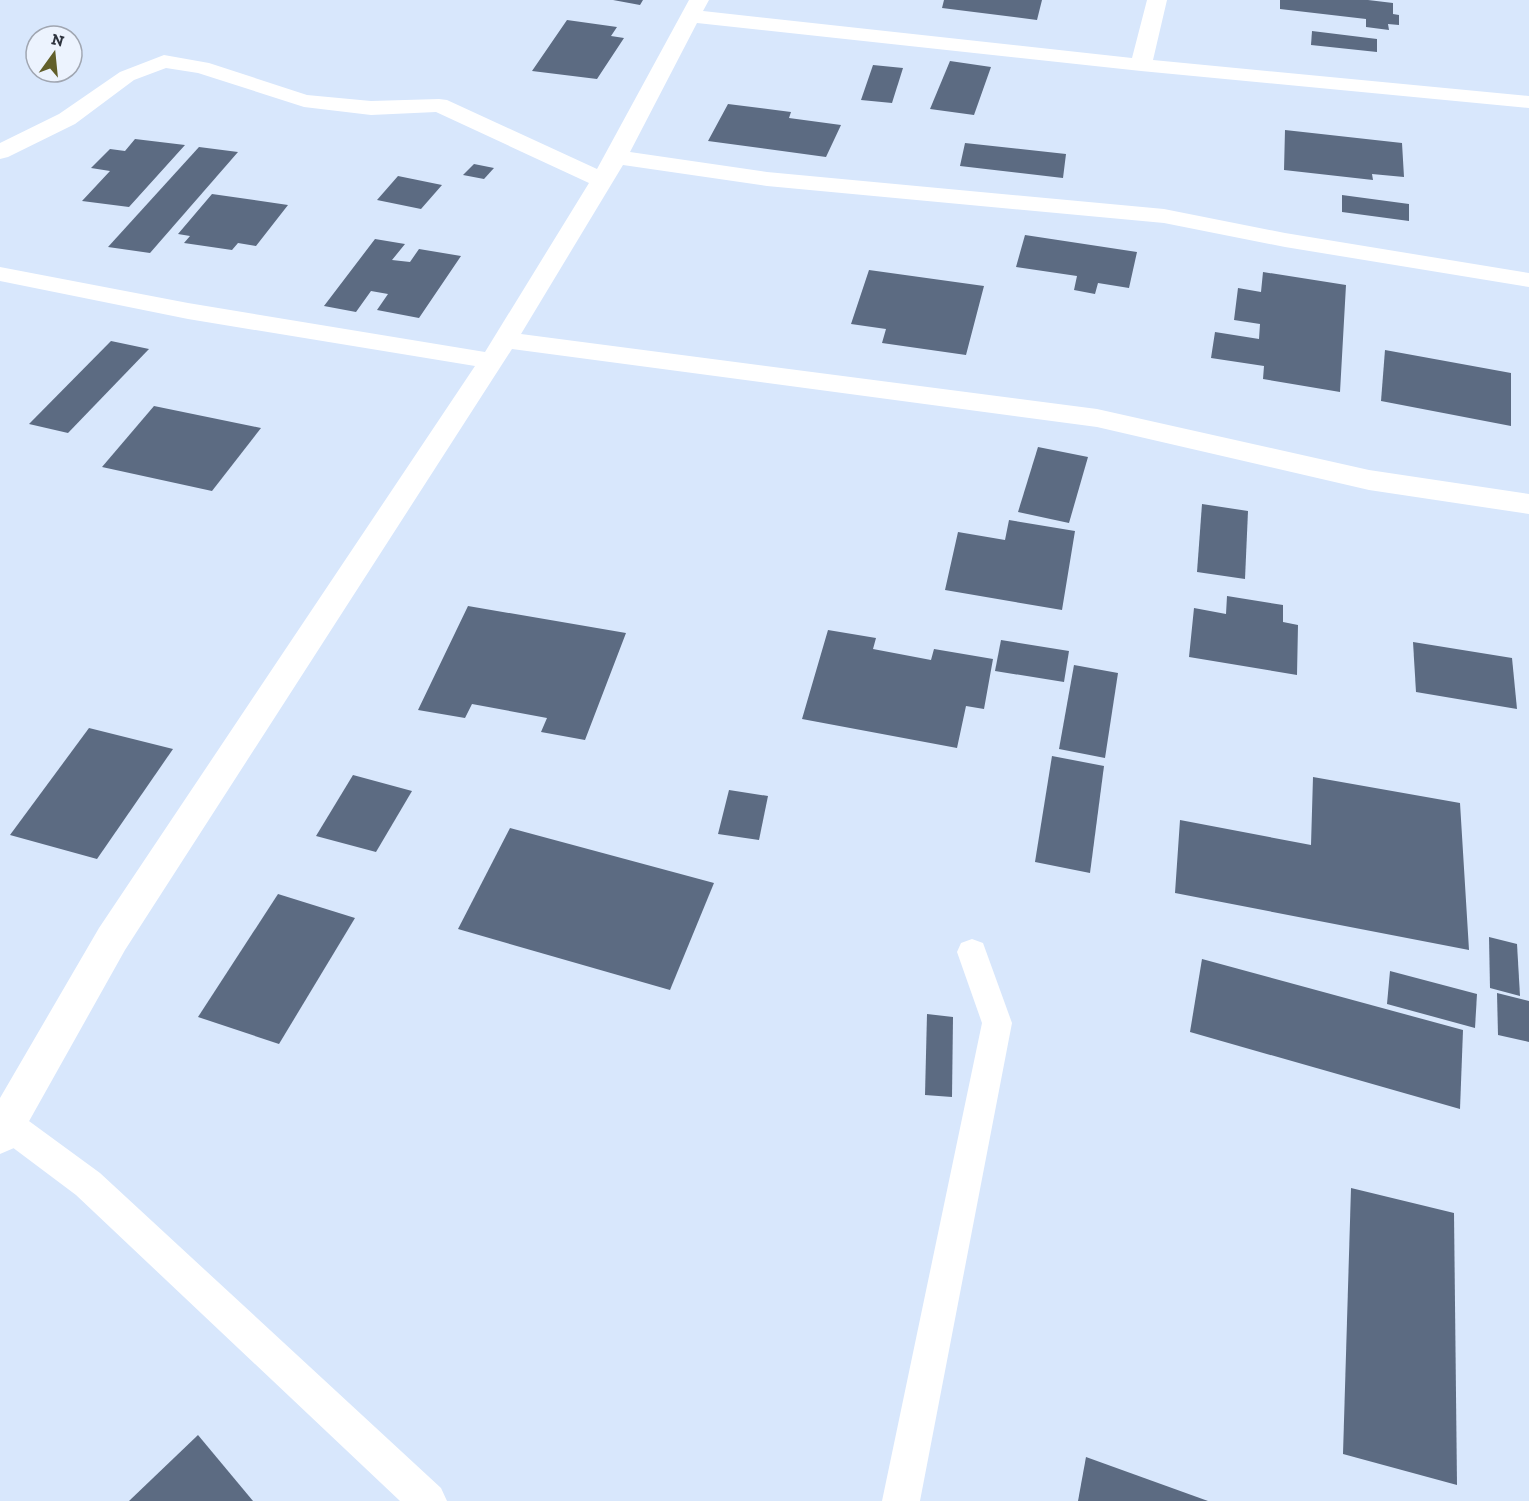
<svg xmlns="http://www.w3.org/2000/svg" width="1529" height="1501" font-family="'Zilla Slab',serif">
<style>
.building{fill:#5c6b82}
.lines{fill:none;stroke-linecap:round;stroke-linejoin:round}
.service{fill:#fff;fill-rule:evenodd}
.minor{fill:#fff;fill-rule:evenodd}
</style>
<rect width="100%" height="100%" fill="#d8e7fc"/>
<!-- building -->
<g class="building">
<polygon points="613,0 643,0 640,5"/>
<polygon points="944,0 1042,0 1037,20 942,8"/>
<polygon points="1280,0 1368,0 1393,3 1393,14 1399,15 1399,25 1388,24 1389,30 1366,27 1366,19 1280,9"/>
<polygon points="567,20 617,27 611,36 624,38 597,79 532,71"/>
<polygon points="1312,31 1377,39 1377,52 1311,45"/>
<polygon points="950,61 991,67 974,115 930,109"/>
<polygon points="873,65 903,68 892,103 861,100"/>
<polygon points="728,104 791,112 789,118 841,125 826,157 708,141"/>
<polygon points="1285,130 1402,143 1404,177 1372,174 1373,180 1284,170"/>
<polygon points="135,139 185,145 129,207 82,201 110,171 91,168 110,149 125,151"/>
<polygon points="965,143 1066,154 1063,178 960,166"/>
<polygon points="199,147 238,152 150,253 108,247"/>
<polygon points="474,164 494,168 484,179 463,175"/>
<polygon points="398,176 442,185 421,209 377,200"/>
<polygon points="212,194 288,205 256,246 238,243 232,250 184,243 190,236 178,234"/>
<polygon points="1342,195 1409,204 1409,221 1342,212"/>
<polygon points="1025,235 1137,252 1129,288 1098,283 1095,294 1074,290 1077,276 1016,267"/>
<polygon points="375,239 405,244 392,260 410,262 419,249 461,256 419,318 377,310 388,294 371,291 356,312 324,306"/>
<polygon points="869,270 984,286 966,355 882,343 886,329 851,324"/>
<polygon points="1263,272 1346,285 1340,392 1263,379 1264,366 1211,358 1215,332 1259,339 1260,324 1234,320 1238,288 1261,292"/>
<polygon points="111,341 149,349 68,433 29,424"/>
<polygon points="1385,350 1511,373 1511,426 1381,401"/>
<polygon points="154,406 261,428 212,491 102,467"/>
<polygon points="1038,447 1088,457 1069,523 1018,512"/>
<polygon points="1202,504 1248,511 1245,579 1197,572"/>
<polygon points="1009,520 1075,531 1062,610 945,590 958,532 1005,540"/>
<polygon points="1227,596 1283,605 1283,622 1298,625 1297,675 1189,657 1194,608 1226,614"/>
<polygon points="468,606 626,633 585,740 541,732 547,718 472,704 465,718 418,710"/>
<polygon points="828,630 876,638 873,649 931,660 934,649 993,659 984,709 966,706 957,748 802,719"/>
<polygon points="1001,640 1069,651 1064,682 995,671"/>
<polygon points="1413,642 1512,658 1517,709 1416,692"/>
<polygon points="1074,665 1118,673 1105,758 1059,749"/>
<polygon points="89,728 173,749 97,859 10,835"/>
<polygon points="1052,756 1104,766 1090,873 1035,862"/>
<polygon points="353,775 412,791 376,852 316,836"/>
<polygon points="1313,777 1460,803 1469,950 1175,893 1180,820 1311,845"/>
<polygon points="729,790 768,796 759,840 718,834"/>
<polygon points="510,828 714,883 670,990 458,929"/>
<polygon points="278,894 355,918 279,1044 198,1017"/>
<polygon points="1489,937 1517,944 1520,996 1490,988"/>
<polygon points="1202,959 1463,1030 1460,1109 1190,1032"/>
<polygon points="1390,971 1477,994 1475,1028 1387,1004"/>
<polygon points="1497,993 1529,1001 1529,1042 1498,1035"/>
<polygon points="927,1014 953,1017 952,1097 925,1095"/>
<polygon points="1351,1188 1454,1213 1457,1485 1343,1454"/>
<polygon points="198,1435 253,1501 129,1501"/>
<polygon points="1086,1457 1208,1501 1078,1501"/>
</g>
<g class="lines">
<!-- service -->
<g class="service">
<polygon points="972,939 983,943 1012,1023 920,1501 882,1501 982,1023 957,952 961,943"/>
<polygon points="7,1109 18,1113 100,1173 441,1488 447,1501 400,1501 76,1195 0,1138 0,1111"/>
</g>
<!-- minor -->
<polygon class="minor" points="689,0 709,0 703,11 1132,58 1147,0 1167,0 1153,60 1529,96 1529,108 1141,71 697,23 630,152 767,172 1164,209 1285,233 1529,273 1529,287 1285,247 1164,223 767,186 623,165 521,334 1097,409 1369,470 1529,494 1529,514 1369,490 1097,427 512,349 125,950 14,1148 0,1154 0,1098 99,928 475,366 188,319 0,281 0,267 188,303 485,352 589,183 436,112 371,115 304,107 198,73 166,68 134,80 75,124 8,157 0,159 0,143 59,114 120,72 164,55 209,63 307,95 371,101 439,99 447,100 597,169"/>
</g>
<!-- north arrow -->
<g transform="translate(54 54) rotate(15)"><circle r="28" fill="#ecf3fe" stroke="#a0a6b1" stroke-width="1.5"/>
<path d="M0-4.5L10 22L0 15L-10 22Z" fill="#615f2b"/>
<text y="-9" font-size="16" font-weight="bold" text-anchor="middle" fill="#2d333e">N</text>
</g>
</svg>
